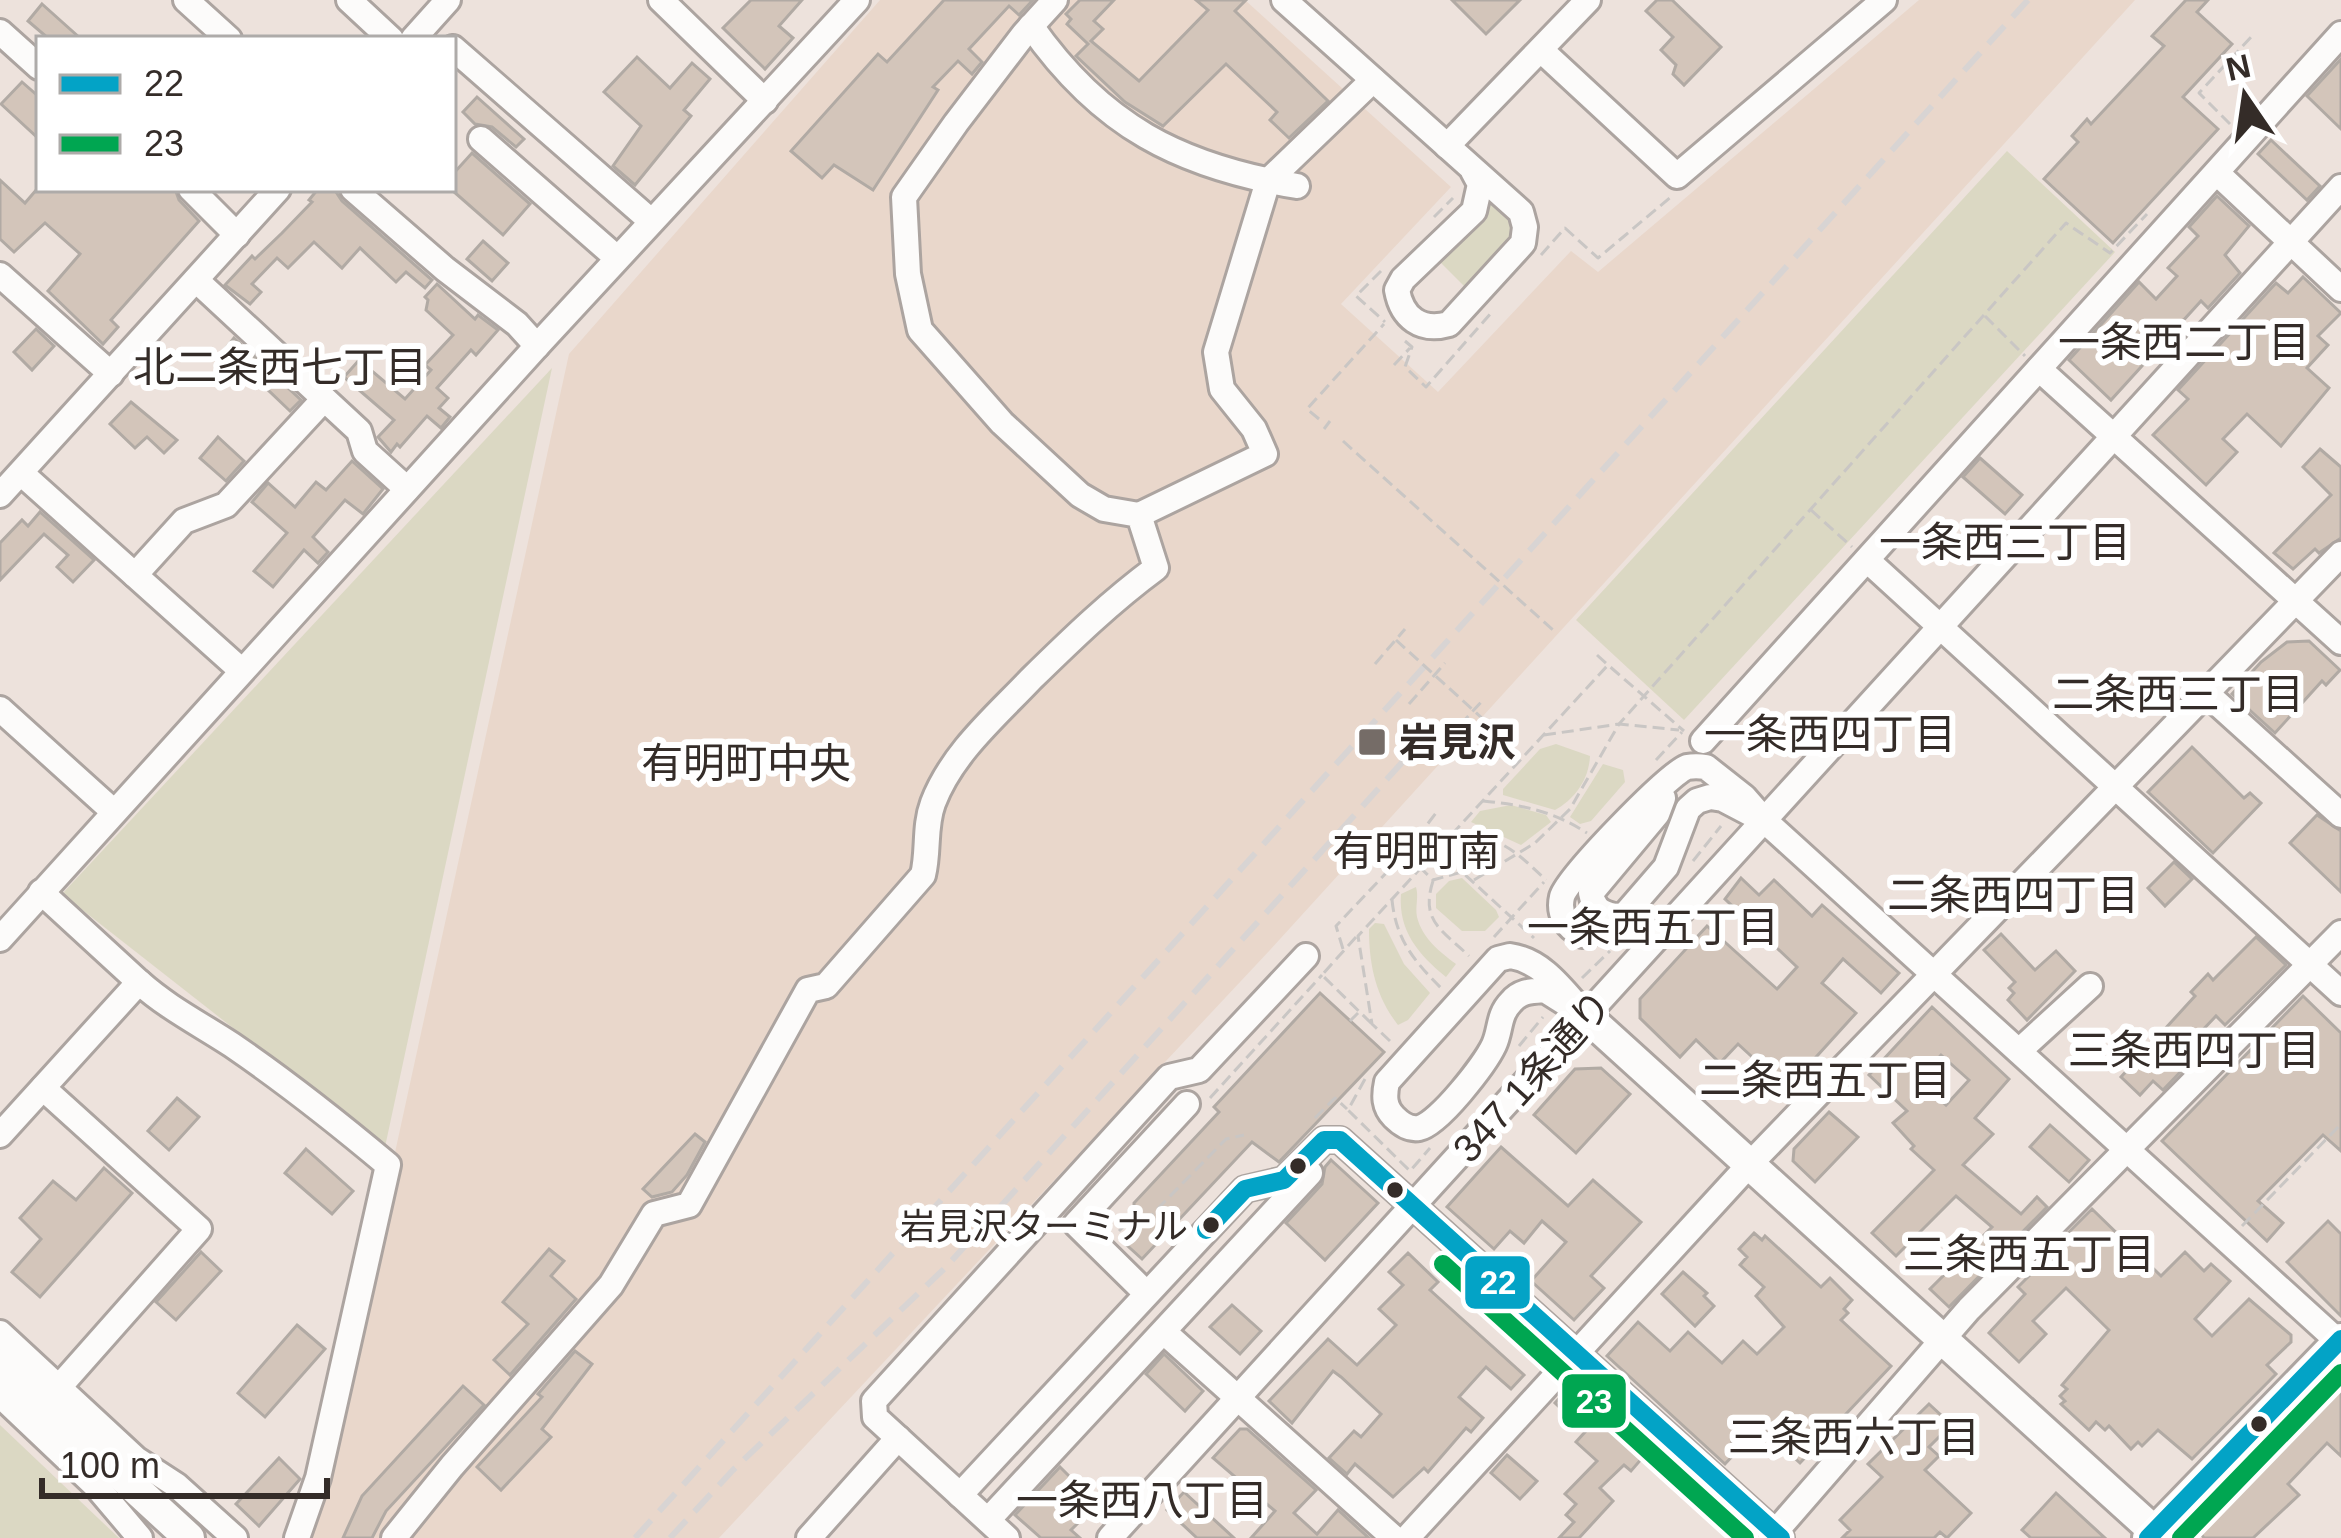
<svg xmlns="http://www.w3.org/2000/svg" width="2341" height="1538" font-family="Helvetica,'Noto Sans JP',sans-serif">
<style>
.built{fill:#e9d7cb}
.green{fill:#dbd8c3}
.building{fill:#d3c5ba;stroke:#b1aaa4;stroke-width:3;fill-rule:evenodd}
.lines{fill:none;stroke-linecap:round;stroke-linejoin:round}
.minor-casing{stroke:#aca4a0;stroke-width:30}
.major-casing{stroke:#aca4a0;stroke-width:36}
.path{stroke:#c9c6c4;stroke-width:3;stroke-dasharray:12 6;stroke-linecap:butt}
.minor{stroke:#fcfbfa;stroke-width:24}
.major{stroke:#fcfbfa;stroke-width:30}
.rail{stroke:#d8d4d3;stroke-width:6;stroke-dasharray:24 12;stroke-linecap:butt}
.path-bridge{stroke:#c9c6c4;stroke-width:3;stroke-dasharray:12 6;stroke-linecap:butt}
.bus-1-casing{stroke:#fff;stroke-width:27}
.bus-2-casing{stroke:#fff;stroke-width:27}
.bus-1{stroke:#03a3c6;stroke-width:18}
.bus-2{stroke:#00a651;stroke-width:18}
.poi-dot{fill:#756c67;stroke:#fff;stroke-width:4.5}
.bus-dot{fill:#342c28;stroke:#fff;stroke-width:4.5}
.labels{text-anchor:middle;stroke-width:12;stroke-linejoin:round;paint-order:stroke}
.bus-label{font-size:36px;fill:#342c28;stroke:#fff;text-anchor:end}
.poi-label{font-size:39px;font-weight:bold;fill:#342c28;stroke:#fff;text-anchor:start}
.street-label{font-size:39px;fill:#342c28;stroke:#fff}
.neighbourhood-label{font-size:42px;fill:#342c28;stroke:#fff}
.line-badge{stroke:#fff;stroke-width:4.5}
.badge-label{font-size:33px;text-anchor:middle;font-weight:bold;fill:#fff}
</style>
<rect width="100%" height="100%" fill="#ede2dc"/>
<!-- built -->
<polygon class="built" points="880,0 1245,0 1451,187 1341,304 1438,392 1571,251 1598,272 1919,0 2135,0 1270,950 719,1538 311,1538 569,354"/>
<!-- green -->
<g class="green">
<polygon points="2007,151 2115,252 1684,720 1576,620"/>
<polygon points="1491,198 1510,216 1510,236 1466,288 1435,257 1479,226"/>
<polygon points="552,368 385,1147 62,894"/>
<path d="M 1556,744 L 1590,756 C 1589,779 1575,799 1555,810 L 1503,795 L 1503,789 L 1540,749 Z"/>
<polygon points="1603,764 1623,770 1625,782 1591,821 1580,824 1570,817"/>
<polygon points="1511,805 1546,815 1551,822 1521,845 1471,822 1480,811"/>
<polygon points="1462,878 1496,910 1499,917 1485,931 1462,931 1436,908 1436,894 1449,881"/>
<path d="M 1416,887 C 1419,897 1415,906 1417,917 C 1422,938 1440,952 1456,964 L 1446,977 C 1419,955 1398,931 1401,894 Z"/>
<path d="M 1375,923 L 1384,924 L 1404,964 L 1430,993 L 1408,1020 L 1398,1025 C 1376,997 1369,965 1369,929 Z"/>
<polygon points="0,1425 119,1538 0,1538"/>
</g>
<!-- building -->
<g class="building">
<polygon points="751,0 802,0 779,26 793,38 765,69 723,28"/>
<polygon points="944,0 1033,0 1019,15 1009,6 969,49 982,62 972,74 958,61 933,87 938,90 873,190 834,165 822,178 791,151 878,54 887,62"/>
<polygon points="1080,0 1114,0 1094,21 1103,29 1091,41 1139,81 1208,10 1196,0 1246,0 1235,11 1328,101 1289,138 1270,120 1277,112 1226,64 1163,126 1125,102 1076,56 1088,44 1067,24 1071,19 1066,14"/>
<polygon points="1452,0 1520,0 1486,34"/>
<polygon points="1657,0 1672,0 1721,47 1684,85 1673,74 1676,65 1661,50 1673,37 1646,11"/>
<polygon points="2186,0 2208,0 2197,12 2232,44 2183,97 2218,129 2113,243 2044,179 2078,142 2072,136 2087,119 2091,124 2164,46 2152,36"/>
<polygon points="42,4 81,39 49,39 28,21"/>
<polygon points="637,57 670,88 692,63 710,79 684,110 691,116 635,185 613,166 641,126 604,92"/>
<polygon points="2341,59 2341,129 2307,96"/>
<polygon points="22,82 39,97 39,139 1,104"/>
<polygon points="477,97 524,139 516,147 492,127 475,124 463,112"/>
<polygon points="2271,140 2320,186 2307,200 2258,154"/>
<polygon points="472,153 530,204 503,235 453,191 453,174"/>
<polygon points="0,180 25,203 37,189 175,189 179,200 199,221 111,320 118,327 103,344 48,291 80,254 45,223 14,252 0,239"/>
<polygon points="318,189 334,189 342,201 432,280 425,288 406,272 396,282 360,248 342,268 314,242 288,268 277,258 252,284 261,292 250,304 225,285 252,256 255,259 282,233 312,202 309,200"/>
<polygon points="2217,196 2249,226 2225,255 2240,273 2208,308 2201,301 2111,400 2069,360 2139,282 2156,299 2177,276 2168,268 2198,236 2189,227"/>
<polygon points="483,241 508,263 492,281 467,259"/>
<polygon points="2303,277 2341,313 2318,336 2328,345 2307,368 2329,388 2281,446 2247,414 2223,439 2237,452 2206,485 2153,435 2188,399 2178,390 2276,283 2288,293"/>
<polygon points="437,284 475,319 478,315 498,330 476,355 471,350 437,388 448,398 439,408 450,417 441,428 427,416 400,447 397,444 391,452 378,437 394,420 344,377 359,360 405,399 431,370 425,365 453,335 426,310 428,300 425,297"/>
<polygon points="36,329 54,346 32,370 14,352"/>
<polygon points="234,338 301,400 290,411 225,349"/>
<polygon points="131,402 177,440 164,453 147,437 135,448 110,424"/>
<polygon points="218,437 244,461 226,481 200,458"/>
<polygon points="2320,449 2341,467 2341,538 2319,553 2315,549 2293,569 2274,553 2331,495 2303,467"/>
<polygon points="1980,458 2022,495 2005,514 1963,477"/>
<polygon points="352,461 383,489 363,514 345,500 313,537 328,552 318,563 304,550 273,587 254,571 287,533 252,502 268,483 295,507 316,482 326,490"/>
<polygon points="40,512 94,560 73,582 57,567 68,555 44,534 0,580 0,543 22,520 28,526"/>
<polygon points="2309,641 2340,670 2326,685 2322,681 2275,733 2232,694 2261,662 2287,642"/>
<polygon points="2192,747 2244,798 2250,793 2261,803 2213,853 2148,792"/>
<polygon points="2317,815 2341,831 2341,892 2290,843"/>
<polygon points="2174,862 2192,879 2165,906 2148,888"/>
<polygon points="1741,878 1759,895 1774,880 1812,916 1822,905 1899,973 1881,993 1843,959 1822,983 1856,1013 1787,1089 1738,1044 1720,1063 1696,1040 1680,1057 1640,1018 1640,999 1707,926 1777,989 1797,967 1725,899"/>
<polygon points="2001,934 2035,970 2056,951 2075,971 2027,1020 2008,1000 2014,993 2009,988 2015,982 1984,950"/>
<polygon points="2256,937 2286,965 2225,1025 2216,1016 2178,1056 2187,1065 2163,1090 2153,1081 2140,1095 2121,1077 2195,996 2191,992 2208,974 2213,980"/>
<polygon points="1320,993 1384,1052 1279,1162 1252,1142 1142,1259 1120,1239 1134,1224 1134,1203 1219,1112 1214,1107"/>
<polygon points="2303,996 2341,1033 2341,1151 2323,1135 2258,1201 2283,1223 2267,1241 2162,1141"/>
<path d="M 1932,1007 L 2009,1079 L 1975,1118 L 1993,1134 L 1963,1165 L 2021,1214 L 2037,1197 L 2047,1207 L 1949,1307 L 1930,1289 L 1992,1227 L 1956,1196 L 1896,1256 L 1872,1233 L 1934,1170 L 1911,1149 L 1914,1146 L 1893,1123 L 1907,1111 L 1869,1075 ZM 1941,1055 L 1969,1080 L 1946,1105 L 1919,1079 Z"/>
<polygon points="1601,1068 1630,1094 1576,1153 1534,1115 1575,1069"/>
<polygon points="177,1098 199,1117 169,1150 148,1131"/>
<polygon points="1829,1112 1858,1137 1815,1182 1793,1161 1794,1149"/>
<polygon points="2050,1125 2089,1160 2069,1182 2030,1147"/>
<polygon points="695,1134 705,1142 687,1175 672,1192 652,1197 643,1189"/>
<polygon points="1501,1147 1568,1206 1593,1180 1641,1222 1591,1276 1604,1288 1574,1320 1531,1281 1566,1242 1542,1221 1524,1243 1510,1231 1494,1249 1447,1207"/>
<polygon points="306,1149 353,1191 332,1214 285,1173"/>
<polygon points="1331,1160 1378,1203 1325,1260 1286,1223 1322,1184 1325,1167"/>
<polygon points="104,1168 132,1193 40,1297 12,1272 41,1239 20,1218 53,1181 76,1200"/>
<polygon points="2092,1209 2161,1276 2185,1252 2204,1271 2211,1264 2230,1281 2195,1319 2212,1336 2249,1299 2291,1335 2291,1342 2267,1365 2276,1374 2192,1459 2158,1430 2142,1446 2138,1442 2131,1449 2109,1426 2105,1430 2096,1422 2089,1430 2061,1404 2065,1401 2060,1396 2067,1389 2062,1385 2109,1330 2066,1288 2033,1321 2046,1334 2019,1362 1989,1333 2025,1294 2018,1287 2041,1264 2039,1262"/>
<polygon points="2328,1221 2341,1234 2341,1316 2287,1262"/>
<polygon points="1754,1233 1762,1240 1765,1236 1821,1287 1830,1278 1852,1300 1844,1309 1848,1313 1841,1320 1891,1366 1800,1463 1753,1420 1732,1442 1739,1449 1725,1464 1607,1356 1638,1322 1670,1351 1688,1332 1722,1363 1743,1341 1757,1354 1784,1327 1756,1296 1764,1287 1740,1265 1747,1257 1739,1249"/>
<polygon points="549,1249 564,1261 551,1276 576,1299 510,1375 494,1360 528,1324 503,1302"/>
<polygon points="201,1252 221,1271 176,1320 156,1302"/>
<polygon points="1408,1253 1438,1282 1430,1290 1524,1375 1511,1389 1486,1367 1459,1397 1483,1418 1471,1432 1466,1428 1428,1472 1424,1468 1393,1497 1355,1464 1347,1474 1329,1458 1354,1431 1361,1437 1381,1414 1341,1377 1333,1371 1292,1423 1269,1401 1328,1339 1357,1365 1396,1325 1379,1309 1403,1285 1389,1272"/>
<polygon points="1683,1272 1707,1293 1704,1296 1714,1306 1695,1326 1662,1294"/>
<polygon points="1232,1305 1261,1331 1240,1354 1210,1327"/>
<polygon points="297,1325 325,1349 265,1417 238,1393"/>
<polygon points="575,1351 592,1364 542,1429 551,1437 501,1490 477,1467 542,1397 538,1394"/>
<polygon points="1164,1354 1203,1391 1185,1411 1146,1374"/>
<polygon points="2341,1367 2341,1456 2327,1443 2288,1484 2299,1495 2253,1538 2204,1538 2192,1521"/>
<polygon points="1575,1381 1650,1449 1631,1471 1624,1465 1600,1488 1613,1501 1579,1538 1559,1538 1574,1522 1566,1515 1576,1504 1565,1494 1597,1461 1576,1442 1585,1432 1555,1403"/>
<polygon points="463,1386 484,1405 386,1511 372,1538 343,1538 362,1496"/>
<polygon points="1929,1404 1942,1416 1935,1423 1944,1432 1929,1447 1939,1456 1925,1470 1971,1513 1947,1538 1940,1532 1934,1538 1842,1538 1850,1530 1840,1520 1882,1477 1868,1464"/>
<polygon points="1240,1429 1247,1429 1316,1490 1294,1513 1317,1534 1338,1510 1369,1538 1251,1538 1275,1511 1213,1458"/>
<polygon points="1507,1455 1537,1481 1520,1499 1491,1473"/>
<polygon points="279,1458 300,1479 259,1526 236,1504"/>
<polygon points="1060,1467 1097,1504 1071,1530 1080,1538 1041,1538 1015,1515"/>
<polygon points="1184,1492 1234,1538 1197,1538 1167,1510"/>
<polygon points="2056,1493 2105,1538 2031,1538 2022,1530"/>
</g>
<g class="lines">
<!-- minor casing -->
<g class="minor-casing">
<g id="minor">
<polyline points="186,0 229,39"/>
<polyline points="349,0 391,39"/>
<polyline points="661,0 765,101"/>
<path d="M 1284,0 L 1521,212 L 1525,227 L 1523,243 L 1449,324 C 1421,332 1402,318 1397,290 L 1403,279 L 1474,211 L 1480,184 L 1473,171"/>
<path d="M 1031,26 C 1101,126 1179,166 1297,186"/>
<polyline points="0,32 39,67"/>
<polyline points="413,39 448,0"/>
<polyline points="453,48 651,221"/>
<polyline points="1541,50 1677,176 1884,0"/>
<polyline points="481,139 617,258"/>
<polyline points="1447,146 1588,0"/>
<polyline points="2217,173 2341,289"/>
<polyline points="191,189 237,235"/>
<polyline points="353,189 445,269 517,324 537,346"/>
<polyline points="0,275 111,374"/>
<polyline points="196,280 359,431 365,451 407,489"/>
<polyline points="2039,369 2341,642"/>
<polyline points="21,473 242,671"/>
<polyline points="0,495 278,189"/>
<polyline points="1139,515 1265,454 1254,429 1222,389 1216,352 1268,181 1373,80"/>
<polyline points="1867,560 2341,993"/>
<polyline points="135,575 184,521 226,505 324,399"/>
<polyline points="2206,693 2341,815"/>
<polyline points="0,709 113,811"/>
<polyline points="1703,741 2341,34"/>
<path d="M 1765,821 L 1723,799 L 1710,797 L 1697,801 L 1688,809 L 1666,867 L 1615,926 L 1582,935 C 1567,928 1558,914 1562,897 C 1566,879 1668,774 1687,767 C 1692,766 1700,766 1706,767 L 1744,797 L 1765,821 L 2341,1344"/>
<path d="M 1622,918 C 1605,914 1594,912 1591,893 L 1657,814 L 1663,798"/>
<polyline points="0,939 537,346 857,0"/>
<path d="M 1510,956 C 1544,961 1564,992 1586,1016 L 1545,990 C 1531,991 1520,991 1511,1002 C 1498,1015 1501,1030 1494,1045 C 1485,1064 1439,1124 1419,1128 C 1409,1130 1401,1124 1394,1117 C 1384,1107 1384,1096 1387,1082 L 1498,959 Z"/>
<path d="M 139,982 C 168,1008 200,1024 232,1045 C 286,1082 338,1123 388,1165 L 318,1478 L 297,1538"/>
<polyline points="2019,1051 2090,986"/>
<polyline points="43,1088 199,1229 60,1386"/>
<polyline points="0,1135 139,982 41,892"/>
<polyline points="1146,1293 1076,1224 1187,1104"/>
<polyline points="1164,1332 1394,1538"/>
<polyline points="0,1333 136,1459 176,1485 235,1538"/>
<polyline points="0,1395 96,1486 140,1538"/>
<polyline points="960,1495 1245,1189 1284,1180 1324,1140 1340,1140 1781,1538"/>
<polyline points="988,1520 1310,1173"/>
<path d="M 394,1538 L 452,1466 L 611,1285 L 654,1214 L 689,1205 L 808,990 L 826,986 L 923,875 C 929,851 924,827 933,803 C 952,753 996,716 1031,679 C 1072,639 1110,602 1156,568 L 1139,515 L 1104,509 L 1080,495 L 1002,423 L 920,330 L 908,274 L 904,197 L 956,123 L 1024,34 L 1055,0"/>
<polyline points="809,1538 898,1438"/>
<polyline points="1007,1538 875,1417 874,1401 1169,1077 1199,1070 1306,956"/>
<polyline points="1110,1538 2341,187"/>
<polyline points="1407,1538 1749,1165 2341,554"/>
<polyline points="1770,1538 1969,1309 2341,933"/>
</g>
</g>
<!-- major casing -->
<g class="major-casing">
<g id="major">
<polyline points="1586,1016 2154,1531"/>
<polyline points="0,1364 189,1538"/>
<polyline points="2148,1538 2341,1339"/>
</g>
</g>
<!-- path -->
<g class="path">
<polyline points="2230,124 2199,93 2252,36"/>
<polyline points="1434,217 1453,198"/>
<polyline points="1541,255 1565,228 1598,258 1672,196"/>
<polyline points="1381,271 1356,296 1385,322"/>
<polyline points="1985,316 2025,356"/>
<polyline points="1405,341 1412,347 1405,367 1426,387 1492,312"/>
<polyline points="1394,365 1410,348"/>
<polyline points="1319,419 1307,409 1384,324"/>
<polyline points="1324,429 1330,421"/>
<polyline points="1811,510 1852,547"/>
<polyline points="1597,655 1607,664"/>
<polyline points="1375,664 1405,629"/>
<polyline points="1409,704 1445,663"/>
<polyline points="1544,735 1619,724 2066,223 2110,253 2147,214"/>
<polyline points="1448,738 1483,700"/>
<polyline points="1507,744 1518,756"/>
<polyline points="1656,760 1682,732"/>
<path d="M 1483,801 C 1523,805 1553,811 1587,833"/>
<path d="M 1452,835 C 1500,835 1513,849 1546,880"/>
<polyline points="1406,852 1436,813"/>
<polyline points="1693,861 1721,826"/>
<polyline points="1474,880 1535,843 1570,809 1619,724 1679,730"/>
<path d="M 1433,881 C 1420,921 1442,930 1469,956"/>
<path d="M 1392,900 C 1396,939 1413,960 1441,988"/>
<polyline points="1356,937 1322,975 1372,1024"/>
<polyline points="1494,937 1544,882"/>
<polyline points="1343,949 1336,926 1405,853 1433,880 1462,872 1534,938"/>
<polyline points="1582,978 1610,951"/>
<polyline points="1350,1021 1358,1013"/>
<polyline points="1390,1041 1372,1024 1358,936 1608,665 1684,731"/>
<polyline points="1519,1046 1543,1017"/>
<polyline points="1365,1079 1348,1110 1410,1171 1430,1148"/>
<polyline points="1210,1098 1322,975"/>
<polyline points="1315,1118 1335,1098 1347,1109"/>
<polyline points="2242,1226 2341,1124"/>
<polyline points="1119,1231 1134,1216 1145,1217"/>
<polyline points="1132,1235 1226,1139 1244,1135"/>
</g>
<!-- minor -->
<use href="#minor" class="minor"/>
<!-- major -->
<use href="#major" class="major"/>
<!-- rail -->
<g class="rail">
<polyline points="635,1538 2028,0"/>
<polyline points="670,1538 733,1470 945,1268 1416,747"/>
</g>
<!-- path-bridge -->
<g class="path-bridge">
<polyline points="1343,441 1553,630"/>
<polyline points="1396,640 1483,719"/>
</g>
<!-- bus-1 casing -->
<g class="bus-1-casing">
<g id="bus-1">
<polyline points="1206,1230 1245,1189 1284,1180 1324,1140 1340,1140 1781,1538"/>
<polyline points="2148,1538 2341,1339"/>
</g>
</g>
<!-- bus-2 casing -->
<g class="bus-2-casing">
<g id="bus-2">
<polyline points="1443,1264 1745,1538"/>
<polyline points="2181,1538 2341,1373"/>
</g>
</g>
<!-- bus-1 -->
<use href="#bus-1" class="bus-1"/>
<!-- bus-2 -->
<use href="#bus-2" class="bus-2"/>
</g>
<!-- markers -->
<rect class="poi-dot" x="1357" y="727" width="30" height="30" rx="6"/>
<g class="bus-dot">
<circle cx="1298" cy="1166" r="10"/>
<circle cx="1395" cy="1190" r="10"/>
<circle cx="1211" cy="1225" r="10"/>
<circle cx="2259" cy="1424" r="10"/>
</g>
<g class="labels">
<!-- bus labels -->
<g class="bus-label">
<text x="1188" y="1239">岩見沢ターミナル</text>
</g>
<!-- poi labels -->
<g class="poi-label">
<text x="1399" y="756">岩見沢</text>
</g>
<!-- street labels -->
<g class="street-label">
<text transform="translate(1532 1076) rotate(-48)" y="14">347 1条通り</text>
</g>
<!-- neighbourhood labels -->
<g class="neighbourhood-label">
<text x="2184" y="357">一条西二丁目</text>
<text x="280" y="382">北二条西七丁目</text>
<text x="2005" y="557">一条西三丁目</text>
<text x="2178" y="709">二条西三丁目</text>
<text x="1830" y="749">一条西四丁目</text>
<text x="746" y="778">有明町中央</text>
<text x="1416" y="866">有明町南</text>
<text x="2013" y="910">二条西四丁目</text>
<text x="1653" y="942">一条西五丁目</text>
<text x="2194" y="1065">三条西四丁目</text>
<text x="1825" y="1095">二条西五丁目</text>
<text x="2029" y="1269">三条西五丁目</text>
<text x="1854" y="1452">三条西六丁目</text>
<text x="1142" y="1515">一条西八丁目</text>
</g>
</g>
<g class="line-badge">
<rect x="1463" y="1254" width="69" height="57" rx="12" fill="#03a3c6"/>
<rect x="1560" y="1372" width="68" height="58" rx="12" fill="#00a651"/>
</g>
<g class="badge-label">
<text x="1498" y="1294">22</text>
<text x="1594" y="1413">23</text>
</g>
<!-- legend -->
<rect x="36" y="36" width="420" height="156" fill="#ffffff" stroke="#aeaba9" stroke-width="3"/>
<rect x="60" y="75" width="60" height="18" fill="#03a3c6" stroke="#aeaba9" stroke-width="3"/>
<text x="144" y="96" font-size="36" fill="#342c28">22</text>
<rect x="60" y="135" width="60" height="18" fill="#00a651" stroke="#aeaba9" stroke-width="3"/>
<text x="144" y="156" font-size="36" fill="#342c28">23</text>
<!-- north arrow -->
<g transform="translate(2245 96) rotate(347)" stroke="#ffffff" stroke-width="9" paint-order="stroke">
<path d="M0-9L21 45L0 30L-21 45Z" fill="#342c28"/>
<text y="-18" font-size="33" font-weight="bold" text-anchor="middle" fill="#342c28">N</text>
</g>
<!-- scale -->
<path d="M42 1478v18h285v-18" fill="none" stroke="#342c28" stroke-width="6"/>
<text x="60" y="1478" font-size="36" fill="#342c28" stroke="#ffffff" stroke-width="9" paint-order="stroke">100 m</text>
</svg>
